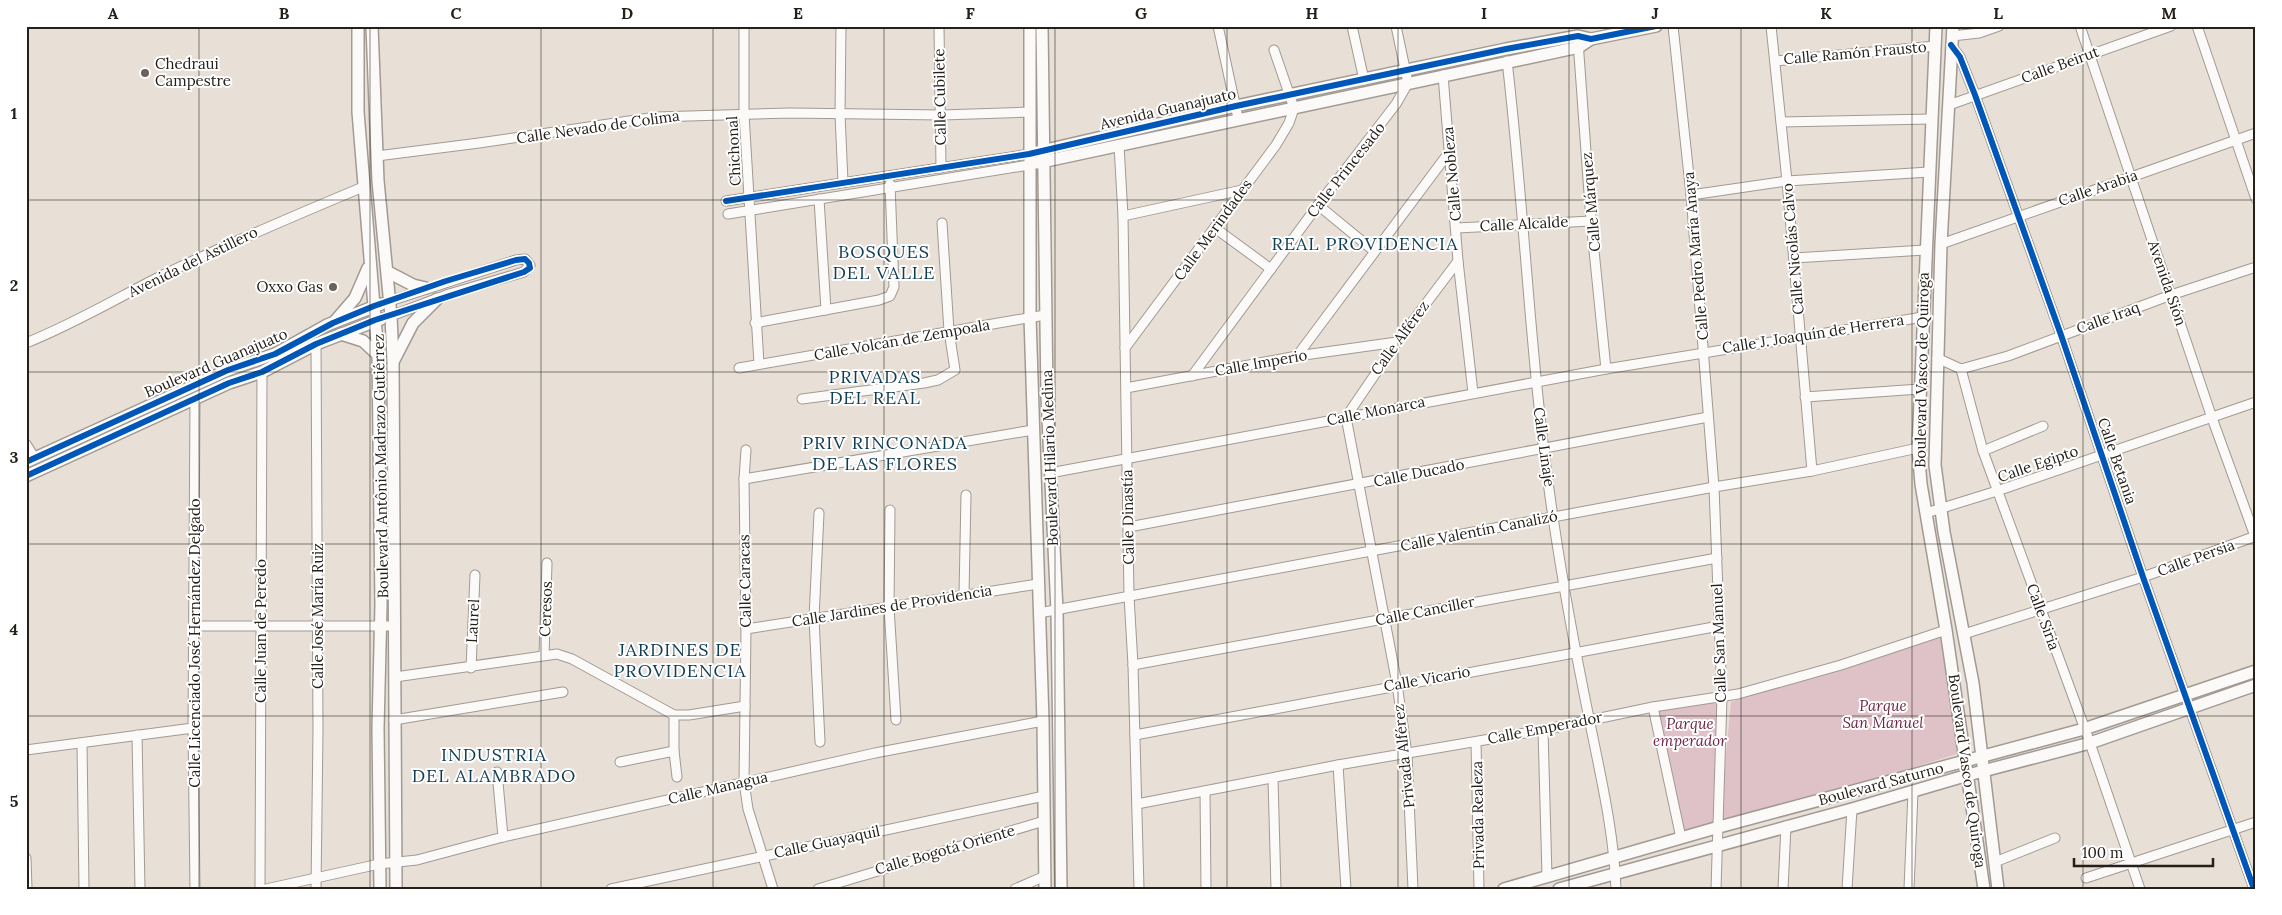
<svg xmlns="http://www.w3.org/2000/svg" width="2282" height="915" font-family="Lora,serif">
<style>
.green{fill:#dfc2c7}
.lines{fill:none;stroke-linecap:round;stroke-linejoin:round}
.street-casing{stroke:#a19a93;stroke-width:11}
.secondary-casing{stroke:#a19a93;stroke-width:14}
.street{stroke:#fcfaf9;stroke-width:9}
.secondary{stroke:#fcfaf9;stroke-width:11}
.cycleway-casing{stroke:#fff;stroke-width:9}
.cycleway{stroke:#0057b8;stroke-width:6}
.grid{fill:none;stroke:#26201a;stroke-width:1;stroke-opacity:0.55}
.poi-dot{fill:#6a635c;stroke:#fff;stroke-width:2}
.labels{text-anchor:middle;stroke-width:4;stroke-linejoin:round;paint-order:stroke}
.street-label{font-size:15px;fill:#26201a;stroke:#fff}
.poi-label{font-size:15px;fill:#26201a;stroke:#fff;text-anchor:start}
.park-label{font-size:15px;font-style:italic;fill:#6f2646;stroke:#fff}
.quarter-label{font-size:18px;letter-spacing:1px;fill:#0f3d51;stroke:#fff}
.neatline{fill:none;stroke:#26201a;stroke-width:2}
.grid-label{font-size:16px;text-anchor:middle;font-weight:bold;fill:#26201a}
</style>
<rect width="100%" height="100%" fill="#e8dfd6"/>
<!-- green -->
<polygon class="green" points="1943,634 1957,754 1681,838 1653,707 1722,697 1720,818 1731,702"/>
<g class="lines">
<!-- street casing -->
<g class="street-casing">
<g id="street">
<polyline points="744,26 744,114 759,364"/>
<polyline points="841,26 840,114 843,182"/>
<polyline points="939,26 941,168"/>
<polyline points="1218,26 1238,118"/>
<polyline points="1352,26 1364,80"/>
<polyline points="1673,26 1691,195 1714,487 1722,697 1716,889"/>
<polyline points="1771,26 1787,181 1812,471"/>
<polyline points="2080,26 2212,418 2256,539"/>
<polyline points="2197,26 2256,199"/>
<polyline points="1952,36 1979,33 1999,26"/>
<polyline points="1578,41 1591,221 1606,369"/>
<polyline points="1951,45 1960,57 1975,95 2061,335 2143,577 2254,889"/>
<path d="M 1507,61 C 1525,213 1530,366 1553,517 C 1563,585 1576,655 1590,723 C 1601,778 1614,833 1616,889"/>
<polyline points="1775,61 1935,46"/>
<polyline points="1443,75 1458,261 1473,393"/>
<polyline points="1949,105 2171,26"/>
<polyline points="1781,122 1931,119"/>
<polyline points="1119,145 1123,216 1129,596 1133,665 1139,889"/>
<polyline points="377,156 479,143 656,117 790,113 942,115 1030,112"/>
<polyline points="1691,195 1787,181 1929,172"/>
<polyline points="819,199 826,310"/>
<polyline points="726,201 1029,154"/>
<polyline points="1318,205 1374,251"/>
<polyline points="728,214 1029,165"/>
<polyline points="1123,216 1242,190"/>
<polyline points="1215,228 1271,269"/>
<polyline points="1457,228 1591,221"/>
<polyline points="1941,244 2256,133"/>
<polyline points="1794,258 1925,250"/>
<polyline points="390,301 516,260 525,259 530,265 524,272 449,294 391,316"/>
<polyline points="755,323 879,300 890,296 894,287 890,184"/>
<path d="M 26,343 C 74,324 117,298 163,275 C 229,243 296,215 363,187"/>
<polyline points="316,344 318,730 316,889"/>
<polyline points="1125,348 1276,145 1289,123 1294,108 1274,50"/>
<polyline points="1297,356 1450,151"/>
<polyline points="1937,358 1961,369 1983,451 2090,743 2140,889"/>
<polyline points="739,368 1045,315"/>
<polyline points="1961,369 2008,356 2171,295 2256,267"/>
<polyline points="1192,376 1318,205 1396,104 1408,83 1396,26"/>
<polyline points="1126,388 1297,356 1397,342"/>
<polyline points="1805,397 1920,389"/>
<polyline points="195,398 193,728 195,889"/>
<polyline points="802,399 924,383 938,380 955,370 949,331 942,223"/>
<polyline points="26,444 34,457"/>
<polyline points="746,450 744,479 746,629 744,782 748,809 773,889"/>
<polyline points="1983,451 2043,426"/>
<polyline points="1050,473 1606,369 1923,317"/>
<polyline points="744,479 1033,430"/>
<polyline points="890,510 889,607 896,720"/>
<polyline points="819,513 814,618 820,742"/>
<polyline points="1926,513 1997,491 2256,402"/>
<polyline points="1129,527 1708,417"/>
<polyline points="964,595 966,495"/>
<polyline points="1039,613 1714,487 1812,471 1918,448"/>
<polyline points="195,626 394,626"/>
<polyline points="746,629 1038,584"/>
<polyline points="1964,634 2143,577 2256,536"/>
<polyline points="544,655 547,563"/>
<polyline points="1133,665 1717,558"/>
<polyline points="471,668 475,575"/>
<polyline points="395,677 557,654 572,659 674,715 689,715 745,706"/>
<polyline points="1653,707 1681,838"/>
<polyline points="674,715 674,751 677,777"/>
<polyline points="394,720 563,692"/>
<polyline points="1543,730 1547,876"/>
<polyline points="137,735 140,889"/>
<polyline points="1135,735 1719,626"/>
<polyline points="1476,742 1479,889"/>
<polyline points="82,744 84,889"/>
<polyline points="26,750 193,728"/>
<polyline points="620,762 674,751"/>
<polyline points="1338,765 1346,889"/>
<polyline points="497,772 503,837"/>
<polyline points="1273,779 1276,889"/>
<polyline points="1205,791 1206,889"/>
<polyline points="1137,804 1338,765 1543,730 1653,707 1738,694 1841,665 1946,630"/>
<polyline points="26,858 27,889"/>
<polyline points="1995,862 2055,838"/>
<polyline points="2086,878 2256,822"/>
<polyline points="260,889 262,372"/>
<polyline points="266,889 379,864 417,860 503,837 875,753 1043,721"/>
<polyline points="611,889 1044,796"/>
<polyline points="818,889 1044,821"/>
<polyline points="1015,889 1045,876"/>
<polyline points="1413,889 1407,754 1397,684 1346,417 1397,342 1458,261"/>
<polyline points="1783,889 1786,826"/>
<polyline points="1847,889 1852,809"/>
<polyline points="1909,889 1913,792"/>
</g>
</g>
<!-- secondary casing -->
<g class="secondary-casing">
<g id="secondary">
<polyline points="358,26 358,112 378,355 381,605 378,728 380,889"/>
<polyline points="372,26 378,181 391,316 393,361 396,889"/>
<polyline points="1030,26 1030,317 1043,721 1045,889"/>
<polyline points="1042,26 1047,397 1057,611 1061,889"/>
<polyline points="1936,26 1918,448 1921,484 1946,630 1984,889"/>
<polyline points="1953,26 1941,244 1935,465 1944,532 1973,683 1998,889"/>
<polyline points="1037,152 1236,106 1506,49 1578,36 1591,39 1656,26"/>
<polyline points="1037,163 1579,47 1591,39"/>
<polyline points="388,272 413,285 426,288"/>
<polyline points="336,320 355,298 368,268"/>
<polyline points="341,334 363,341 378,355"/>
<polyline points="394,360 413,323 437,299"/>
<polyline points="26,462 228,370 275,354 327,325 381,304"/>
<polyline points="26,476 229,383 262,372 316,344 381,319"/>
<polyline points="1504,889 1719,827 2084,729 2256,671"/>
<polyline points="1559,889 1852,809 1968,775 2090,743 2256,685"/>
</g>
</g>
<!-- street -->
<use href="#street" class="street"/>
<!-- secondary -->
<use href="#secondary" class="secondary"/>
<!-- cycleway casing -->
<g class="cycleway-casing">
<g id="cycleway">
<polyline points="1951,45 1960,57 1975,95 2061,335 2143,577 2254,889"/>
<polyline points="726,201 1029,154 1236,106 1506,49 1578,36 1591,39 1656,26"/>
<polyline points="26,462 228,370 275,354 333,323 374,306 446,281 516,260 525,259 529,263 530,268 524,272 375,320 316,344 262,372 229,383 26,476"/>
</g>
</g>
<!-- cycleway -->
<use href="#cycleway" class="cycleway"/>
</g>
<!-- grid -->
<path class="grid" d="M 199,26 L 199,889M 370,26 L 370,889M 541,26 L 541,889M 713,26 L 713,889M 884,26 L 884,889M 1055,26 L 1055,889M 1227,26 L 1227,889M 1398,26 L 1398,889M 1569,26 L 1569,889M 1741,26 L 1741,889M 1912,26 L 1912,889M 2083,26 L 2083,889M 26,200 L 2256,200M 26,372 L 2256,372M 26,544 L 2256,544M 26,716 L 2256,716"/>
<!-- markers -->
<g class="poi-dot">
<circle cx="145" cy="73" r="5"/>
<circle cx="333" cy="287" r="5"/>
</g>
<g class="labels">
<!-- street labels -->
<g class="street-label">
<text transform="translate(1855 53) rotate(-5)" y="5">Calle Ramón Frausto</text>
<text transform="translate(2060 65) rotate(-20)" y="5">Calle Beirut</text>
<text transform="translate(940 97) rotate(-91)" y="5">Calle Cubilete</text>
<text transform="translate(1168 109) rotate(-13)" y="5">Avenida Guanajuato</text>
<text transform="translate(598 127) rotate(-8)" y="5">Calle Nevado de Colima</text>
<text transform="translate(734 151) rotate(-93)" y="5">Chichonal</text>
<text transform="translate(1346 170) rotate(-52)" y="5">Calle Princesado</text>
<text transform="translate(1452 174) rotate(-95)" y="5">Calle Nobleza</text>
<text transform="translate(2098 188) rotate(-19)" y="5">Calle Arabia</text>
<text transform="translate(1591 202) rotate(-95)" y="5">Calle Márquez</text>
<text transform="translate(1524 224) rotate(-3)" y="5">Calle Alcalde</text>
<text transform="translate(1213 230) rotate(-54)" y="5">Calle Merindades</text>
<text transform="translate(1793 249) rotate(-95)" y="5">Calle Nicolás Calvo</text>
<text transform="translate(1696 256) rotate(-95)" y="5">Calle Pedro María Anaya</text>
<text transform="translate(193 262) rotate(-26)" y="5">Avenida del Astillero</text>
<text transform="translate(2167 283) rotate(71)" y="5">Avenida Sión</text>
<text transform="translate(2108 318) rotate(-20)" y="5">Calle Iraq</text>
<text transform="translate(1813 334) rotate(-9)" y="5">Calle J. Joaquín de Herrera</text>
<text transform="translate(1400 338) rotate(-54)" y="5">Calle Alférez</text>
<text transform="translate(902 340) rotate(-10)" y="5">Calle Volcán de Zempoala</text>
<text transform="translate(216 363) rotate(-23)" y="5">Boulevard Guanajuato</text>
<text transform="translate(1261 363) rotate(-10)" y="5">Calle Imperio</text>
<text transform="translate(1922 370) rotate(-89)" y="5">Boulevard Vasco de Quiroga</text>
<text transform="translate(1376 411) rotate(-11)" y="5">Calle Monarca</text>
<text transform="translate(1544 447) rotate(82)" y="5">Calle Linaje</text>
<text transform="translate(1050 458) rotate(-92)" y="5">Boulevard Hilario Medina</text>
<text transform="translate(2117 461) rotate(71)" y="5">Calle Betania</text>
<text transform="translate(2038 464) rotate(-19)" y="5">Calle Egipto</text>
<text transform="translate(381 466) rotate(-91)" y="5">Boulevard Antônio Madrazo Gutiérrez</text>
<text transform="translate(1419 473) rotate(-11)" y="5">Calle Ducado</text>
<text transform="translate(1128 517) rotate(-91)" y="5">Calle Dinastía</text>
<text transform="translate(1479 531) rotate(-11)" y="5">Calle Valentín Canalizó</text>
<text transform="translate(2196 558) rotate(-20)" y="5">Calle Persia</text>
<text transform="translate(745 581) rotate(-91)" y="5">Calle Caracas</text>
<text transform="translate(892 606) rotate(-9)" y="5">Calle Jardines de Providencia</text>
<text transform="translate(546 609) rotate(-88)" y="5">Ceresos</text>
<text transform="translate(1425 611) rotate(-11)" y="5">Calle Canciller</text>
<text transform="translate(318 616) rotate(-90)" y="5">Calle José María Ruiz</text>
<text transform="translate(2043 617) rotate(70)" y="5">Calle Siria</text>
<text transform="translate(473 621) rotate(-87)" y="5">Laurel</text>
<text transform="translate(261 631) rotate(-90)" y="5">Calle Juan de Peredo</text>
<text transform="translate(195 643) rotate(-90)" y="5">Calle Licenciado José Hernández Delgado</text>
<text transform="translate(1719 643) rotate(-92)" y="5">Calle San Manuel</text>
<text transform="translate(1427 679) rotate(-10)" y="5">Calle Vicario</text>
<text transform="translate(1545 728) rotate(-11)" y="5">Calle Emperador</text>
<text transform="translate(1404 756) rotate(-96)" y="5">Privada Alférez</text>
<text transform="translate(1967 771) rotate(82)" y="5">Boulevard Vasco de Quiroga</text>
<text transform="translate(1881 784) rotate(-15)" y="5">Boulevard Saturno</text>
<text transform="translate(718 788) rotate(-13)" y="5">Calle Managua</text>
<text transform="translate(1478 815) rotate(-91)" y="5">Privada Realeza</text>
<text transform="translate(827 842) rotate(-12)" y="5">Calle Guayaquil</text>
<text transform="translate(945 850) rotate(-16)" y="5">Calle Bogotá Oriente</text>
</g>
<!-- poi labels -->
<g class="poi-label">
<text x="155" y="69">Chedraui<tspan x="155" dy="17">Campestre</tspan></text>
<text x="323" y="292" text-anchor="end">Oxxo Gas</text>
</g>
<!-- park labels -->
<g class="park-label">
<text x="1883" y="711">Parque<tspan x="1883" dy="17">San Manuel</tspan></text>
<text x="1690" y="729">Parque<tspan x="1690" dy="17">emperador</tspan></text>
</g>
<!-- quarter labels -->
<g class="quarter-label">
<text x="1365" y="250">REAL PROVIDENCIA</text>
<text x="884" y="258">BOSQUES<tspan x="884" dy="21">DEL VALLE</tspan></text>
<text x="875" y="383">PRIVADAS<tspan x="875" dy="21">DEL REAL</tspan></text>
<text x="885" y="449">PRIV RINCONADA<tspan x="885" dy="21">DE LAS FLORES</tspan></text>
<text x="680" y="656">JARDINES DE<tspan x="680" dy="21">PROVIDENCIA</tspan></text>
<text x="494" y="761">INDUSTRIA<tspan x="494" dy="21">DEL ALAMBRADO</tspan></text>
</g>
</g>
<!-- border -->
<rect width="2282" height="915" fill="none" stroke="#ffffff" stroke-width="55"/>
<!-- scale -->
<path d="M2074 858v8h139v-8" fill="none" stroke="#26201a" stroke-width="2.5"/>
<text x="2082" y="858" font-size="15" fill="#26201a" stroke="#ffffff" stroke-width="4" paint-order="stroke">100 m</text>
<rect x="28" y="28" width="2226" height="860" class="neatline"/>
<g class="grid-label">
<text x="113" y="19">A</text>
<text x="284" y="19">B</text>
<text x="456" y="19">C</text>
<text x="627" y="19">D</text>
<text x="798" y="19">E</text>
<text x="970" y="19">F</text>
<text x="1141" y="19">G</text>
<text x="1312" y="19">H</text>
<text x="1484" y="19">I</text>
<text x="1655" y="19">J</text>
<text x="1826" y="19">K</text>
<text x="1998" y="19">L</text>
<text x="2169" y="19">M</text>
<text x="14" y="119">1</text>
<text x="14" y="291">2</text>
<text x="14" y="463">3</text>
<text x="14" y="635">4</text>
<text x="14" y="807">5</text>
</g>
</svg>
